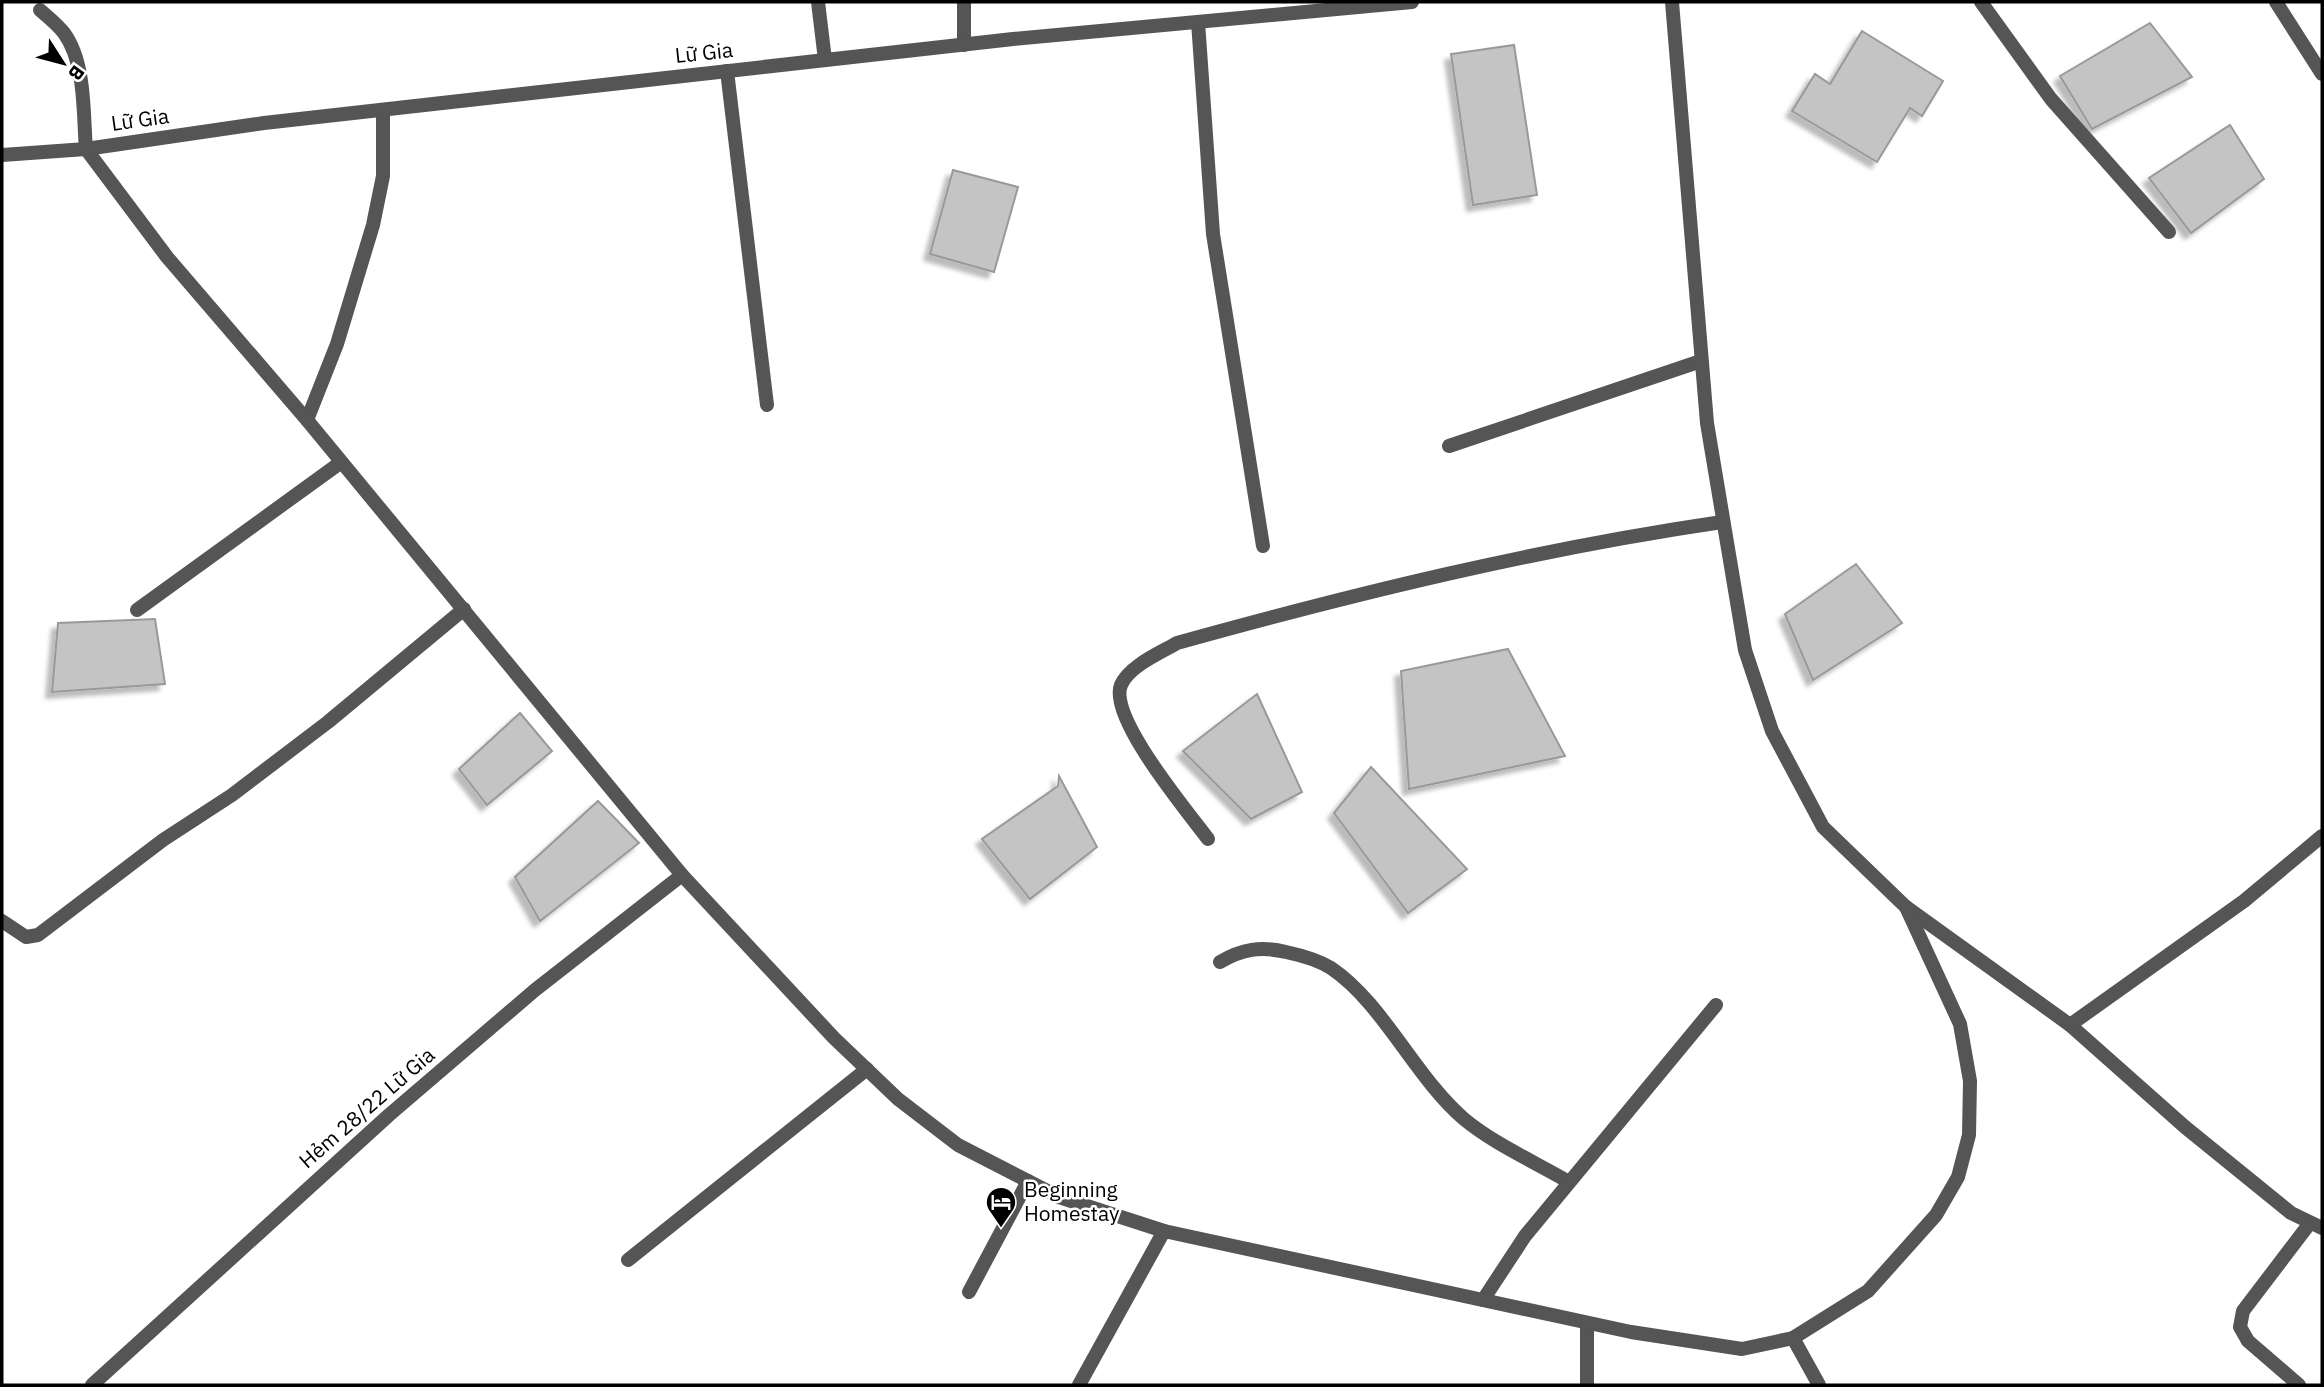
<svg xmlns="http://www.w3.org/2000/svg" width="2324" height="1387" font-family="'IBM Plex Sans',sans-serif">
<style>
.building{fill:#c4c4c4;stroke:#999;stroke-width:2;filter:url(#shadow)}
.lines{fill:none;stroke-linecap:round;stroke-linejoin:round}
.service{stroke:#555;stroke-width:14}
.minor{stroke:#555;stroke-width:14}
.labels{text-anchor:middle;stroke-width:5;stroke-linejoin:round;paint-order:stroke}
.street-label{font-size:21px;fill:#000;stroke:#fff}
.poi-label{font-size:21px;fill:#000;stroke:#fff;text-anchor:start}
</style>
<defs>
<filter id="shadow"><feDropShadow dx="-6" dy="6" stdDeviation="2" flood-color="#0004"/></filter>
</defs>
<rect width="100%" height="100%" fill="#fff"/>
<!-- building -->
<g class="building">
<polygon points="2150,23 2192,77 2092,129 2060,76"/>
<polygon points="1862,31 1943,81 1922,116 1910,108 1877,162 1792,111 1815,74 1830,84"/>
<polygon points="1514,45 1537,195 1473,205 1451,54"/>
<polygon points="2230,125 2264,179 2191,233 2149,178"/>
<polygon points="953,170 1018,187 994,272 930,254"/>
<polygon points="1856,564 1902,623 1813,680 1785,614"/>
<polygon points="155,619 165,684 52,692 58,623"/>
<polygon points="1508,649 1565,756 1409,789 1401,671"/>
<polygon points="1257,694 1302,792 1251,819 1183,751"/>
<polygon points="520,713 552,751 487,805 459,769"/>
<polygon points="1371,767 1467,869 1408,913 1334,813"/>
<polygon points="1059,776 1097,847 1030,899 982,839 1058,786"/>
<polygon points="598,801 639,843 540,921 515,877"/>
</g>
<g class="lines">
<!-- service -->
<g class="service">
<polyline points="818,2 825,60"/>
<polyline points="964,2 964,45"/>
<polyline points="1981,2 2051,99 2169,232"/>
<path d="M 40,10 C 48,17 58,25 64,33 C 86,63 83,114 86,149"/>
<polyline points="1198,22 1213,234 1263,546"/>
<polyline points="727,71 767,405"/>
<polyline points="307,420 337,344 373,225 383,176 383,111"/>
<polyline points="1449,446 1701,361"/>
<polyline points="137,610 340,463"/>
<path d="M 1208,839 C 1188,812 1108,717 1121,685 C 1129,666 1160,653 1177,643 C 1357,593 1537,549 1722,522"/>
<polyline points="1906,907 2070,1025 2185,1127 2291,1213 2322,1228"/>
<polyline points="2,921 26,937 38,935 163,840 232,795 328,722 464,609"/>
<path d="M 1220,962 C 1242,949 1261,946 1286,952 C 1300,955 1318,960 1331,968 C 1383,1003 1415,1077 1464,1119 C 1494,1144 1535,1162 1569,1182"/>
<polyline points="2070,1025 2244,901 2322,836"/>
<polyline points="628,1260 867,1069"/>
<polyline points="969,1292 1028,1181"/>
<polyline points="1483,1300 1525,1236 1716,1005"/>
<polyline points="1587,1323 1587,1385"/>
<polyline points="1793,1338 1819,1385"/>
<polyline points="92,1385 389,1115 535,990 682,875"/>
<polyline points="1079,1385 1164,1231"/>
<polyline points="2299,1385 2248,1341 2240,1327 2243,1311 2310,1223"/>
</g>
<!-- minor -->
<g class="minor">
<polyline points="2276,2 2322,74"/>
<polyline points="86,149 167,257 307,420 682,875 834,1038 898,1099 958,1145 1059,1197 1164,1231 1631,1332 1742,1349 1793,1338 1868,1291 1936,1215 1958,1177 1969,1135 1970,1081 1960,1024 1906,907 1823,827 1772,731 1745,650 1707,423 1672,2"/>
<polyline points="2,155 86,149 264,123 1013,39 1412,2"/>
</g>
</g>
<!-- icons -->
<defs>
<g id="hotel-pin" transform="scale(1.575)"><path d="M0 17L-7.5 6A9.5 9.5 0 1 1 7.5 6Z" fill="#000" stroke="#fff"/><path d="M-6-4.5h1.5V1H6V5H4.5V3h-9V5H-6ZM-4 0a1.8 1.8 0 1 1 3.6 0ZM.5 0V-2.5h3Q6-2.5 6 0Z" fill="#fff"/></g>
</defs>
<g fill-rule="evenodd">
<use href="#hotel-pin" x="1001" y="1202"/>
</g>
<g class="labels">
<!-- street labels -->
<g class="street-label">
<text transform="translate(704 53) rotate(-6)" y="7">Lữ Gia</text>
<text transform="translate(140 120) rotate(-8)" y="7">Lữ Gia</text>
<text transform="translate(367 1108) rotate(-41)" y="7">Hẻm 28/22 Lữ Gia</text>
</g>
<!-- poi labels -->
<g class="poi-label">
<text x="1024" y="1197">Beginning<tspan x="1024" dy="24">Homestay</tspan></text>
</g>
</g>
<!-- border -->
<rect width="2324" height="1387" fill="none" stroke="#000000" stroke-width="7"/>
<!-- north arrow -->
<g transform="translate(63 63) rotate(126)" stroke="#ffffff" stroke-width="5" paint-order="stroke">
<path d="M0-5L12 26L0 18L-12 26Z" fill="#000000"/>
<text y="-10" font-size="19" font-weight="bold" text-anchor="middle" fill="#000000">B</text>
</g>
</svg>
